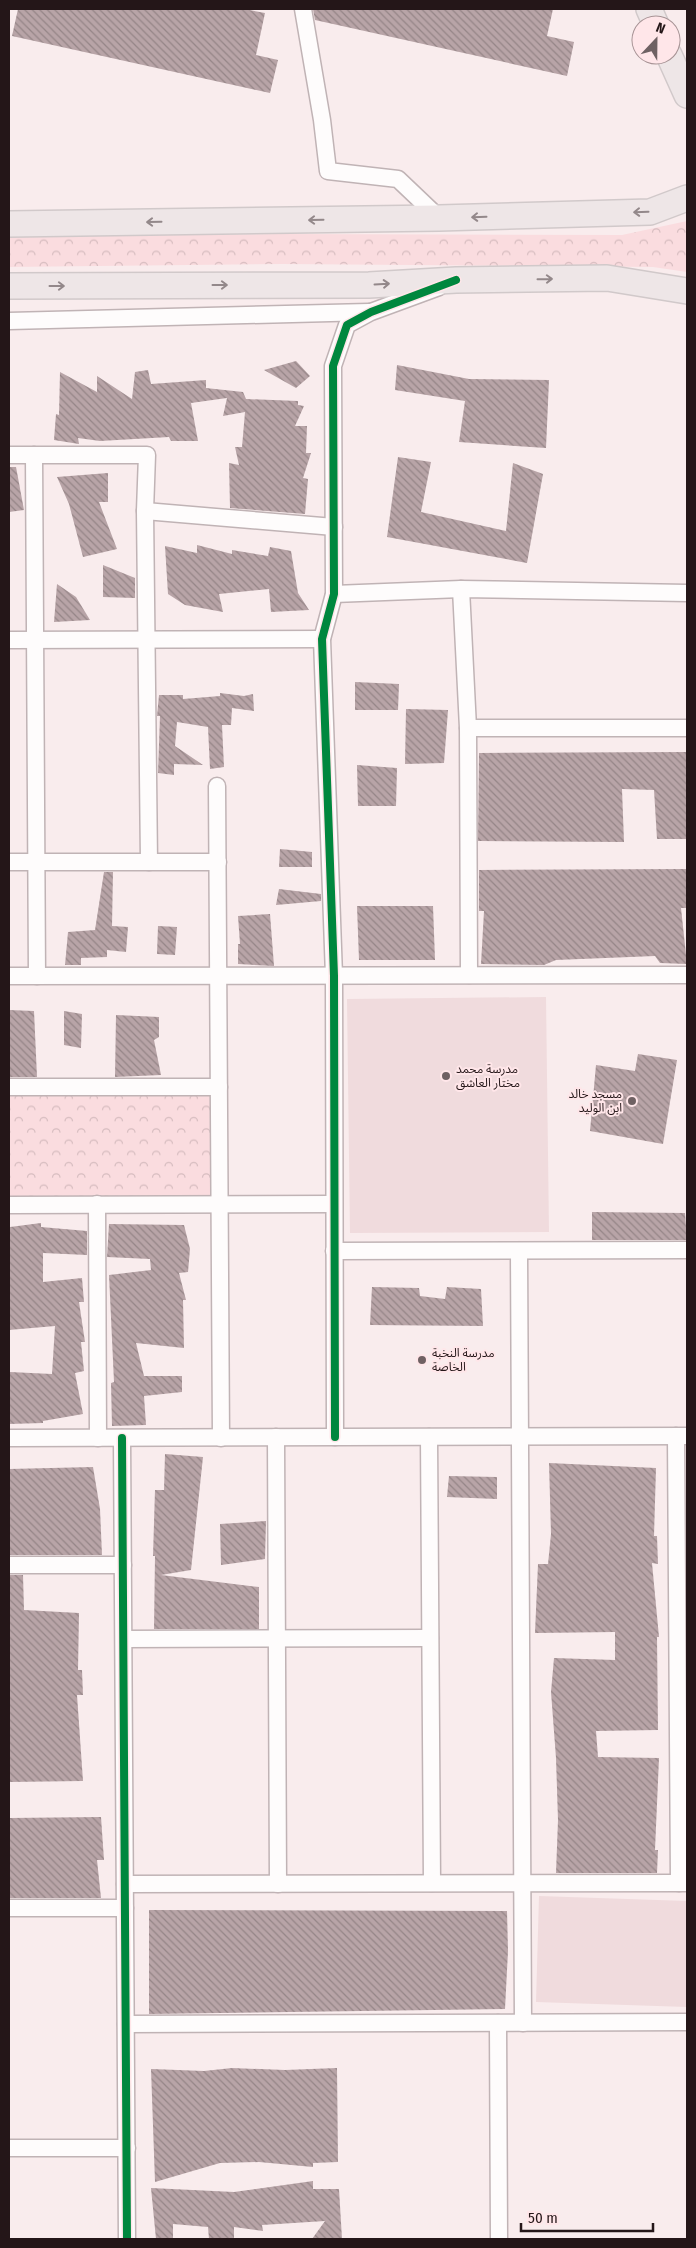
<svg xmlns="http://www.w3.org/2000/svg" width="696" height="2248" font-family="'Fira Sans Condensed','Noto Sans Arabic',sans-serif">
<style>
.built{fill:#f0dbdd}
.park{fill:url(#park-crowns)}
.building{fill:url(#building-back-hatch)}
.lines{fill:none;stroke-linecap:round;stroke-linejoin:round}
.street-casing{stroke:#c0b3b5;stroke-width:19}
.primary-casing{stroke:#d1c9ca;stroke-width:28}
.street{stroke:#fefcfc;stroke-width:16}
.primary{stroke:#eee6e7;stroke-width:25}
.cycleway-casing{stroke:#ffe6e9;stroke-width:11}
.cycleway{stroke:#00873e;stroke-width:8}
.oneway{stroke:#93888a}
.poi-dot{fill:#6f6163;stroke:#ffe6e9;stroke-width:2}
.labels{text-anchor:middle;stroke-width:4;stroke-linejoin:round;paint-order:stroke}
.poi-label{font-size:12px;fill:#241618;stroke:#ffe6e9;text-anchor:start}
</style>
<defs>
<pattern id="park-crowns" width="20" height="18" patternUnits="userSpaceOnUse" patternTransform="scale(1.25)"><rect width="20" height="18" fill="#fadcdf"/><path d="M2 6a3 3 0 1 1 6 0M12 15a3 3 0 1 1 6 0" fill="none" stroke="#d6bcbf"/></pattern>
<pattern id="building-back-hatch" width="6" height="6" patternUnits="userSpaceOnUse" patternTransform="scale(1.25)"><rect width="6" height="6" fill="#b8a4a7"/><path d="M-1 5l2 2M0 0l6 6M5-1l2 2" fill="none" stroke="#958587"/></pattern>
</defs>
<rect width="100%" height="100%" fill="#f9eced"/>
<!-- built -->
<g class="built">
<polygon points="546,997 549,1232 350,1233 347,999"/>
<polygon points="539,1896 687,1901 687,2007 536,2002"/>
</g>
<!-- park -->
<g class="park">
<polygon points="687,221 687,272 653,267 282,264 9,267 9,236 284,234 622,235"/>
<polygon points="9,1087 219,1087 220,1204 9,1205"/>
</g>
<!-- building -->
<g class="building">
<polygon points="18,9 244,9 265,13 256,55 278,60 270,93 12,36"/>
<polygon points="313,9 553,9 547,36 574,42 567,76 315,20"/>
<polygon points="296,361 310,376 296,388 264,370"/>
<polygon points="397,365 469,379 549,380 546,448 459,442 465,401 395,390"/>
<polygon points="148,370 151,384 206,380 206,388 243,392 246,399 298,401 298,405 304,406 295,426 307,426 306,453 311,453 303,478 308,479 305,514 230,508 229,463 239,465 235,447 242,447 245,412 223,416 227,398 191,403 198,441 171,441 169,437 100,441 78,438 79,444 54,440 56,414 59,415 60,372 97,392 97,376 132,399 135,372"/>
<polygon points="398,457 431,462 421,512 506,531 513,463 543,474 527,563 387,537"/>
<polygon points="9,467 16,467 24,510 9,512"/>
<polygon points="108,473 108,502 99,502 117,549 83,557 69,504 57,477"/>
<polygon points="197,545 232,554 232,550 268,556 270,547 291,551 298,593 309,610 271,612 269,589 219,594 223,612 185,605 168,594 165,546 197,553"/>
<polygon points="103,565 135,578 135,598 103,597"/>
<polygon points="57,584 76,597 90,620 54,622"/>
<polygon points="355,682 399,684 398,710 355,710"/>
<polygon points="220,693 244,696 253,694 254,711 232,708 231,725 222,725 224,767 210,769 208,727 177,722 175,746 203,765 174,764 174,775 158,773 160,716 157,716 159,695 183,695 183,699 220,696"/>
<polygon points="406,709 448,710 444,763 405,764"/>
<polygon points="687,752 687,839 657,839 654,790 622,789 624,842 478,841 479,753"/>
<polygon points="357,765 397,768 396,806 358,806"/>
<polygon points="280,849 312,852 312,867 279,867"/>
<polygon points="687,869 687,908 681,908 687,964 660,963 655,956 556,960 544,965 481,964 484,911 479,911 479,870"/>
<polygon points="104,872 113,872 112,926 128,927 126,952 107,950 107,957 81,958 81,965 65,965 68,932 95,930"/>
<polygon points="279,889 321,894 321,901 276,905"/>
<polygon points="357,906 433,906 435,960 359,960"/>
<polygon points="270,914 274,966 238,964 238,944 240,944 238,916"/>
<polygon points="158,926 177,927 175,955 157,954"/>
<polygon points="9,1010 34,1011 37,1077 9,1077"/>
<polygon points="64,1011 82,1014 81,1048 64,1045"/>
<polygon points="116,1015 159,1017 159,1037 154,1040 161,1075 115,1077"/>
<polygon points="638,1054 677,1060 663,1144 590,1131 596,1065 635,1071"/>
<polygon points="592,1212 685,1213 687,1240 592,1240"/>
<polygon points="41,1223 41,1227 87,1231 87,1255 43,1253 43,1282 82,1278 84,1302 79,1302 85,1342 81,1342 84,1371 75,1373 83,1414 43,1421 43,1423 9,1424 10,1372 52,1374 55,1326 9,1330 10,1227"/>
<polygon points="109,1224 184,1225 190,1249 188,1272 179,1273 186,1300 183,1300 184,1348 136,1343 144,1376 182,1376 182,1392 144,1396 146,1425 112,1426 111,1383 114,1382 109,1275 151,1270 150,1259 107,1257"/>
<polygon points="372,1287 419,1288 420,1296 445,1299 447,1287 481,1289 483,1326 370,1325"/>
<polygon points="165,1454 203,1457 191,1570 161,1575 259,1587 259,1629 154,1629 155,1556 153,1556 155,1490 164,1490"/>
<polygon points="549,1463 656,1468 654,1536 657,1536 658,1564 652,1563 659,1637 657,1637 658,1730 596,1731 598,1757 659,1758 655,1850 658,1850 657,1873 556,1873 558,1820 556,1758 551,1692 554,1658 615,1660 615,1632 535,1633 538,1564 548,1564 551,1534"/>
<polygon points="93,1467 100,1509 102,1555 9,1555 9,1469"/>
<polygon points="449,1476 497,1477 497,1499 447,1497"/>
<polygon points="266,1521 265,1559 221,1565 220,1524"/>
<polygon points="9,1575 23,1575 24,1610 79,1613 78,1670 82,1670 83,1695 77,1695 83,1781 9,1782"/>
<polygon points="101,1817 104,1860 97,1860 101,1898 9,1898 9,1818"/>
<polygon points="149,1910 507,1911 508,1951 505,2009 149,2014"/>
<polygon points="232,2068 285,2070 337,2068 338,2162 313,2163 313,2167 259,2162 220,2163 155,2182 151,2069 204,2071"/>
<polygon points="313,2181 313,2189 339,2189 342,2239 312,2239 325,2221 262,2225 263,2231 234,2227 234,2239 209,2239 208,2227 173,2224 173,2239 156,2239 151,2188 234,2192"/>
</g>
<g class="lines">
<!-- street casing -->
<g class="street-casing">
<g id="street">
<polyline points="303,9 322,120 328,171 398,179 439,218"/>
<polyline points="9,321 369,312"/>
<polyline points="9,455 147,455 145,511 149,862"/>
<polyline points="34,455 37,976"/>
<polyline points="145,511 334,527"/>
<polyline points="461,589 468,728 469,975"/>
<polyline points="334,594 461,589 687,593"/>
<polyline points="9,640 322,639"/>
<polyline points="468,728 687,728"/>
<polyline points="217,786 221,1438"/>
<polyline points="9,862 218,862"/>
<polyline points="9,976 687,975"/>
<polyline points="9,1087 219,1087"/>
<polyline points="97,1204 98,1438"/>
<polyline points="9,1205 334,1204"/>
<polyline points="334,1251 687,1250"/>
<polyline points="519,1251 523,2023"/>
<polyline points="676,1436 679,1883"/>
<polyline points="276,1437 278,1884"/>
<polyline points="335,1437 334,976 322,639 334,594 333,366 347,325 371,312 439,287"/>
<polyline points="429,1437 432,1883"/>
<polyline points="9,1438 687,1436"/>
<polyline points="122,1438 127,2239"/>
<polyline points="9,1565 123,1565"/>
<polyline points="124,1639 430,1638"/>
<polyline points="125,1884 687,1883"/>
<polyline points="9,1908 125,1908"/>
<polyline points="498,2023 499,2239"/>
<polyline points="126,2024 687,2022"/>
<polyline points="9,2148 127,2148"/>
</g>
</g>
<!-- primary casing -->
<g class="primary-casing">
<g id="primary">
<polyline points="649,9 656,25"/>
<polyline points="669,55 687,95"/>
<polyline points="9,224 439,218 650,212 687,198"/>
<polyline points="9,286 369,285 456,280 607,278 687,291"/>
</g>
</g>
<!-- street -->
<use href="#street" class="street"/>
<!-- primary -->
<use href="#primary" class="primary"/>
<!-- cycleway casing -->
<g class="cycleway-casing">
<g id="cycleway">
<polyline points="335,1437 334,976 322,639 334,594 333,366 347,325 371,312 456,280"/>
<polyline points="122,1438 127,2239"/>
</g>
</g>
<!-- cycleway -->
<use href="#cycleway" class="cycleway"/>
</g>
<!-- one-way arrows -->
<defs><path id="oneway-shaft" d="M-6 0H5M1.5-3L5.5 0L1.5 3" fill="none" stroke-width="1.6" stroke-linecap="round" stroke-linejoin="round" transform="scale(1.25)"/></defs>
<g class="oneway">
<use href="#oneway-shaft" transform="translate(641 212) rotate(178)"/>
<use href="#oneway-shaft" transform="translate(479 217) rotate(178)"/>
<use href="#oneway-shaft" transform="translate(316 220) rotate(179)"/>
<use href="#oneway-shaft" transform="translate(154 222) rotate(179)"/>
<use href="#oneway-shaft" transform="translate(545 279) rotate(-1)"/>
<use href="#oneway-shaft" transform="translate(382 284) rotate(-3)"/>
<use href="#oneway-shaft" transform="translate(220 285)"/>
<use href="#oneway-shaft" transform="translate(57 286)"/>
</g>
<!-- markers -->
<g class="poi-dot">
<circle cx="446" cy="1076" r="5"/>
<circle cx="632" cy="1101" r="5"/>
<circle cx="422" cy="1360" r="5"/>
</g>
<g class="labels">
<!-- poi labels -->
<g class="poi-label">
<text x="456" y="1073">مدرسة محمد<tspan x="456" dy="14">مختار العاشق</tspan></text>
<text x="622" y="1098" text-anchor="end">مسجد خالد<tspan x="622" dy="14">ابن الوليد</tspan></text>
<text x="432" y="1357">مدرسة النخبة<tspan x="432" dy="14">الخاصة</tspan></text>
</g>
</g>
<!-- border -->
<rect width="696" height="2248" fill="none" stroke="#241618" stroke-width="20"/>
<!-- north arrow -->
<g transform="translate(656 40) rotate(22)"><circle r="24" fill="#ffe6e9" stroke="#a79395"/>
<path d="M0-4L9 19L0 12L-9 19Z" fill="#6f6163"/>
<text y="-8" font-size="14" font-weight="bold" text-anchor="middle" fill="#241618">N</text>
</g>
<!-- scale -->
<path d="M521 2223v8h132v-8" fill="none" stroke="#241618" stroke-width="2.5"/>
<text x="528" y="2223" font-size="15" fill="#241618" stroke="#ffe6e9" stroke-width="4" paint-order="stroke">50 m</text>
</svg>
